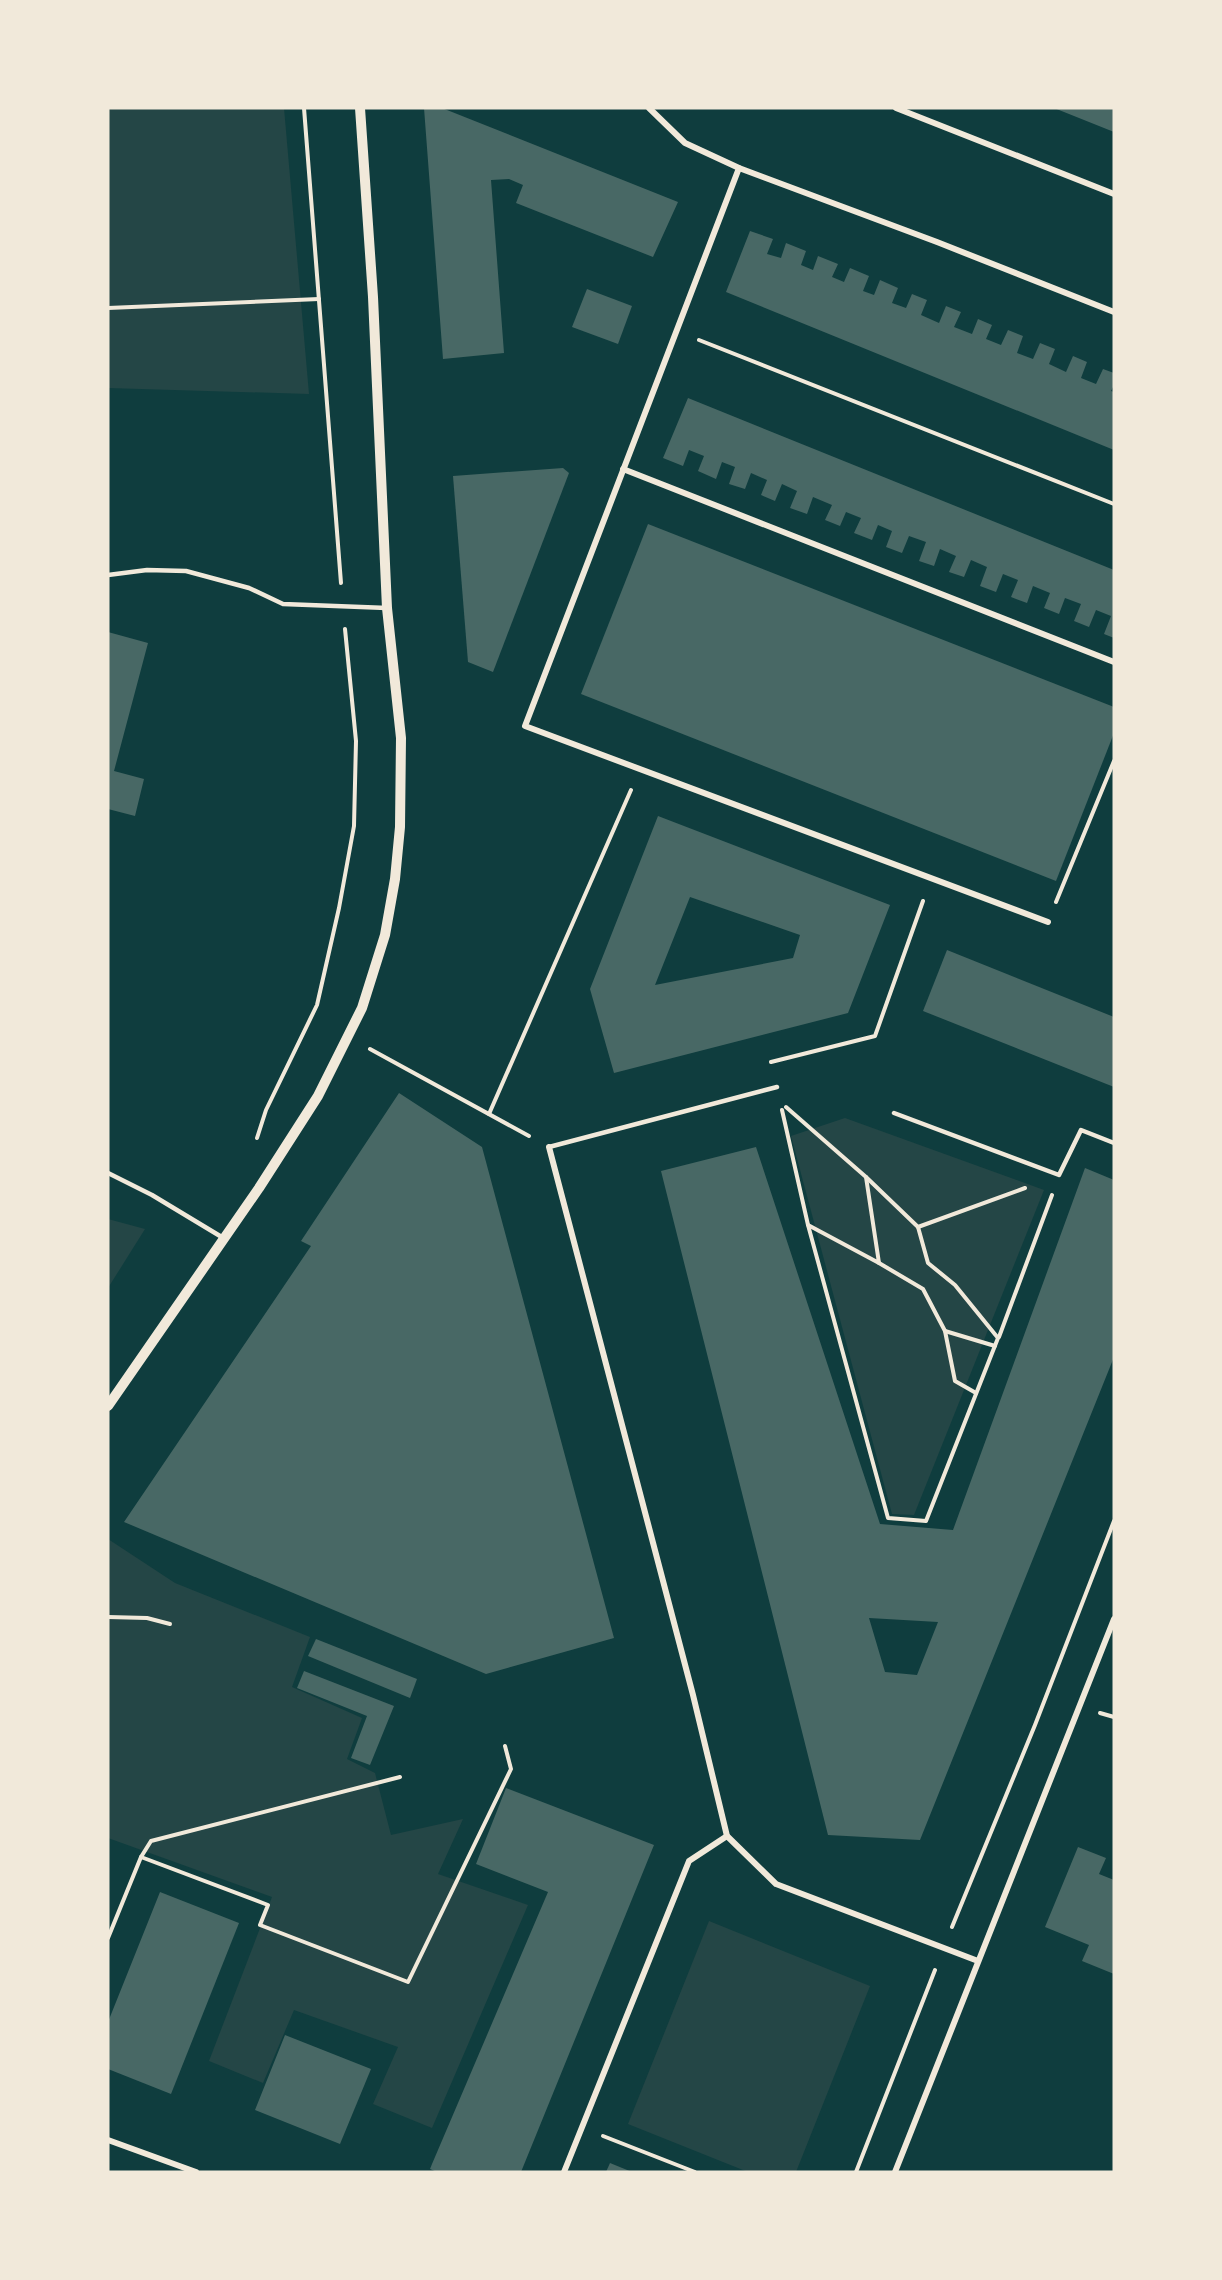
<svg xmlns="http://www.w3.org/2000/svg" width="1222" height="2280" font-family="'Libre Baskerville',serif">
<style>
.green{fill:#244646}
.building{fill:#486865;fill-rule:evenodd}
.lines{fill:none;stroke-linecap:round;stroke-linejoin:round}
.path{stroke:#f1e9da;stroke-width:4}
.service{stroke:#f1e9da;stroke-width:4.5}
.minor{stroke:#f1e9da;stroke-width:6}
.tertiary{stroke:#f1e9da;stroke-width:10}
</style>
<rect width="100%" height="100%" fill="#0f3d3e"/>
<!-- green -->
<g class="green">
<polygon points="108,108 284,108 309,394 108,388"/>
<polygon points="845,1118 1044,1190 914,1515 892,1514 791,1136"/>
<polygon points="108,1219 145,1229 108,1288"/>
<polygon points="108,1539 175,1583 310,1637 292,1687 362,1718 347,1759 375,1773 391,1835 463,1819 438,1874 528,1905 432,2128 373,2104 398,2047 294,2010 263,2083 209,2061 272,1897 108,1838"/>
<polygon points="709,1921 870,1986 796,2172 748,2172 628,2124"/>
</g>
<!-- building -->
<g class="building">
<polygon points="424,108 442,108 678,202 653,257 516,203 523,185 509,179 491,180 504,353 443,359"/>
<polygon points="1054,108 1114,108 1114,132"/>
<polygon points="750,231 773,239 767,254 781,258 786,243 806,251 801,265 813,270 818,256 838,264 832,277 844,282 850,268 869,276 863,291 874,295 880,280 898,288 892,303 906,308 912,294 927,300 921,315 939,323 946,306 961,312 954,327 972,334 978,319 992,325 986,339 1001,345 1008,330 1023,336 1017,353 1033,359 1040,343 1055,349 1049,364 1066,372 1073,356 1087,362 1081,378 1096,384 1103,369 1114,373 1114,385 1111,391 1114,392 1114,450 726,292"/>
<polygon points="587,289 632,306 618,344 572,327"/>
<polygon points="688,398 1114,570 1114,638 1104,634 1111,616 1096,610 1089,627 1074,621 1081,604 1065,598 1059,614 1044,608 1050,593 1033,586 1027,603 1011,597 1018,580 1003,574 996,592 980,586 987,567 971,560 964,577 949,572 956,556 940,549 934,566 919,561 926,542 909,536 902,553 886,547 892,531 878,525 872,540 854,533 861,518 846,512 840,526 825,520 832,505 813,497 807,514 790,508 797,491 782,484 775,501 761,495 767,480 751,473 745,489 729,484 735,467 722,462 716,479 698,471 704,456 689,450 683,466 663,458"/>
<polygon points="563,468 569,473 493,672 468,662 453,476"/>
<polygon points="648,524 1114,707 1114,733 1056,881 581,694"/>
<polygon points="108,632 148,643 114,771 144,779 135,816 108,809"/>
<path d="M 658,816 L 890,905 L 848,1013 L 614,1073 L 590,989 ZM 690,897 L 800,935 L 793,958 L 655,985 Z"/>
<polygon points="947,950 1114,1017 1114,1087 923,1011"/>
<polygon points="399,1093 482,1147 614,1638 486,1674 124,1522 311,1246 301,1241"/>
<path d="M 756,1147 L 880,1524 L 953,1530 L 1085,1168 L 1114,1180 L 1114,1357 L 920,1840 L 828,1835 L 661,1171 ZM 869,1618 L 938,1622 L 917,1675 L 885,1672 Z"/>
<polygon points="316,1639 417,1679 410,1698 308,1656"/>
<polygon points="304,1671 394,1706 370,1765 351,1758 367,1716 297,1688"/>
<polygon points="506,1788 654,1845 521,2172 437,2172 430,2169 432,2164 548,1892 476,1864"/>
<polygon points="1078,1847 1106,1858 1099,1874 1114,1880 1114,1974 1082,1961 1089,1945 1045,1927"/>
<polygon points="160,1892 239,1923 171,2094 108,2069 108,2022"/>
<polygon points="285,2035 371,2069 340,2144 255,2110"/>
<polygon points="610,2163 632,2172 606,2172"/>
</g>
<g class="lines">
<!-- path -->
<g class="path">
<polyline points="304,108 341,583"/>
<polyline points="108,308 319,299"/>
<polyline points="699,340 1114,504"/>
<polyline points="1056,902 1114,761"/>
<polyline points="370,1049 529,1136"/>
<polyline points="771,1062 875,1036 923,901"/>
<polyline points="786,1107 866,1177 918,1227 1025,1188"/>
<polyline points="782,1110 808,1225 888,1518 926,1521 998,1338 955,1285 928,1263 918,1227"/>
<polyline points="489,1114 631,790"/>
<polyline points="257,1138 266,1110 317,1005 339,908 354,826 356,741 345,629"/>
<polyline points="808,1225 879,1263 866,1177"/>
<polyline points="879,1263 923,1289 945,1331 955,1381 976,1393"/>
<polyline points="945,1331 995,1346"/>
<polyline points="999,1337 1052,1195"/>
<polyline points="108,1617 147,1618 170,1624"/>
<polyline points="1100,1713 1114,1717"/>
<polyline points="141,1857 268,1905 260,1925 408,1982 511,1769 505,1746"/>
<polyline points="952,1927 1035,1725 1114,1521"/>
<polyline points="108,1938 141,1857 151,1841 400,1777"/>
<polyline points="603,2136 695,2172"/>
<polyline points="856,2172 935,1970"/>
</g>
<!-- service -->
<g class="service">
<polyline points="108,575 147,570 186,571 249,588 283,604 387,608"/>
<polyline points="894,1113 1059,1175 1081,1130 1114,1143"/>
<polyline points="549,1147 777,1087"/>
<polyline points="108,1173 152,1195 225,1239"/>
</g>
<!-- minor -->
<g class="minor">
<polyline points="649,108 685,143 739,168 937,242 1114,312"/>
<polyline points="896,108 1114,194"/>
<polyline points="739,168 525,726 1048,922"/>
<polyline points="623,469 1114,662"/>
<polyline points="549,1147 693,1695 727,1836 776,1884 978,1961"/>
<polyline points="108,2140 196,2172"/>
<polyline points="564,2172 689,1861 727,1836"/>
<polyline points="895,2172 1114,1619"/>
</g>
<!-- tertiary -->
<polyline class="tertiary" points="108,1406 259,1188 318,1096 362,1008 385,935 395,879 400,827 401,738 387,608 373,297 360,108"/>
</g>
<!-- border -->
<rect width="1222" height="2280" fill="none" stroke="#f1e9da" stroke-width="219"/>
</svg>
